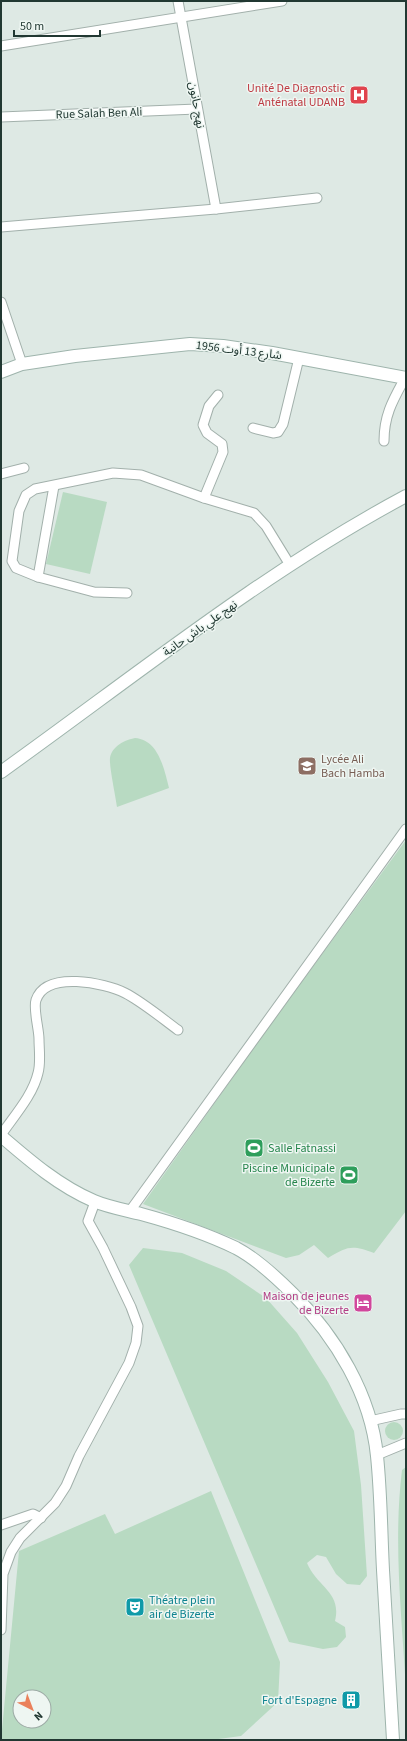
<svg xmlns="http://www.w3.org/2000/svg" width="407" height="1741" font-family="'Source Sans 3','Noto Sans Arabic',sans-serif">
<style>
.green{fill:#b8dac2;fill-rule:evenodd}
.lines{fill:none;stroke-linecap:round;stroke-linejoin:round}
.street-casing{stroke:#a2b0ab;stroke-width:11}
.secondary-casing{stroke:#9eb4ac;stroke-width:14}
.street{stroke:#fff;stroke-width:9}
.secondary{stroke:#fff;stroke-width:12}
.labels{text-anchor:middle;stroke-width:3;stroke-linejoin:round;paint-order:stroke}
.health-label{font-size:12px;fill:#be3a42;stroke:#eef6f2;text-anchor:end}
.street-label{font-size:12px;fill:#213832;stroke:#eef6f2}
.education-label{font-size:12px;fill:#785e54;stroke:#eef6f2;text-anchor:start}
.leisure-label{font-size:12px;fill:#27864d;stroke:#eef6f2;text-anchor:start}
.hotel-label{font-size:12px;fill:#b23c85;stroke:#eef6f2;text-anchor:end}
.culture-label{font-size:12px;fill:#0d838f;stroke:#eef6f2;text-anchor:start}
</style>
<rect width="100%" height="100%" fill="#dee9e4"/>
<!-- green -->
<g class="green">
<polygon points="63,492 107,502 90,574 46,564"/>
<path d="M 135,738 C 159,740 164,769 169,788 L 117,807 C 116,798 109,766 110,758 C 112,746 125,740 135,738 Z"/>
<path d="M 406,840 L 406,1211 L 374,1253 C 352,1245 348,1246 328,1258 L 314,1245 L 299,1255 L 286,1258 L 143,1204 L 270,1025 Z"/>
<path d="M 143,1248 L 182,1253 L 226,1271 L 266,1298 L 297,1333 L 328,1382 L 354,1431 L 361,1485 L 367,1576 L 360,1585 L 347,1584 L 336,1574 L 326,1557 L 317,1555 L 307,1563 C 317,1587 342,1592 335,1621 L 345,1627 L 346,1637 L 337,1647 L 323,1649 L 289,1642 L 129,1265 Z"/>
<circle cx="394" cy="1431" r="9"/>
<path d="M 406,1467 L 406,1690 C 402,1617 393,1543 402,1470 Z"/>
<path d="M 211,1491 L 280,1662 L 278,1702 L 241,1736 L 211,1740 L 1,1740 L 19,1551 L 105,1514 L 115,1534 ZM 20,1697 L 44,1697 L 44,1721 L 20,1721 Z"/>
</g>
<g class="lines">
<!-- street casing -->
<g class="street-casing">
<g id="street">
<polyline points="178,1 216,209"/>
<polyline points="1,46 282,1"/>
<polyline points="1,117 197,109"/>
<polyline points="1,227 216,209 317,198"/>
<polyline points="1,302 22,364"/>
<polyline points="253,428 273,433 278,432 283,424 299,358"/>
<path d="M 384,441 C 384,415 393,400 405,378"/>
<polyline points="1,474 24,468"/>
<polyline points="204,498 223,452 222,444 207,433 203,425 209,406 218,395"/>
<polyline points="38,577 54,486"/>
<polyline points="127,593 94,592 38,577 16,568 12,561 19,511 26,495 35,489 113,473 141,475 204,498 254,513 266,526 290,565"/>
<path d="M 1,1135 C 14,1116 33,1095 38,1073 C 41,1063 39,1049 39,1039 C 39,1029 33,1009 36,1000 C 46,970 105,983 125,993 C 141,1001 163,1019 178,1030"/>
<polyline points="130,1211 406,829"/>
<polyline points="370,1421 401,1414 406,1414"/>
<polyline points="377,1455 406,1443"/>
<polyline points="1,1525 33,1514 41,1518"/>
<polyline points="1,1630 3,1574 11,1552 20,1538 55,1503 66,1486 79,1456 129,1363 136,1343 138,1326 131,1307 103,1248 88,1221 95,1202"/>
</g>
</g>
<!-- secondary casing -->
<g class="secondary-casing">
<g id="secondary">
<polyline points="1,372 22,364 75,356 190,344 223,346 272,353 406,378"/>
<path d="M 1,772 C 134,677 262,573 406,496"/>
<path d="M 1,1136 C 30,1161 59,1186 94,1201 C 108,1207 125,1210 141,1214 C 174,1223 205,1233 236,1248 C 257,1259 276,1277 293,1294 C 336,1337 371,1395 377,1456 C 381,1494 381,1532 383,1570 C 386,1627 390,1683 393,1740"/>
</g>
</g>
<!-- street -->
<use href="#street" class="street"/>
<!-- secondary -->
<use href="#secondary" class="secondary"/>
</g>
<!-- icons -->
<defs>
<g id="hospital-square" transform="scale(1)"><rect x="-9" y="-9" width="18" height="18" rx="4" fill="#e0444e" stroke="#eef6f2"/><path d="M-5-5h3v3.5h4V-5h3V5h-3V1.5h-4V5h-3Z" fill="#fff"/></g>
<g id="school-square" transform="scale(1)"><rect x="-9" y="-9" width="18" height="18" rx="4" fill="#8d6e63" stroke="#eef6f2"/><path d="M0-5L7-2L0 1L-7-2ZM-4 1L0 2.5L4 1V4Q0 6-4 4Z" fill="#fff"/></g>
<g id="stadium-square" transform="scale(1)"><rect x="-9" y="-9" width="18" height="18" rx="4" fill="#2e9e5b" stroke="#eef6f2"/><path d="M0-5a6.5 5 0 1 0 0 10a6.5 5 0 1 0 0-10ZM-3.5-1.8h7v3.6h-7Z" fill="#fff"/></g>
<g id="hotel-square" transform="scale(1)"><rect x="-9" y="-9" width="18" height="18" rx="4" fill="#d1479c" stroke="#eef6f2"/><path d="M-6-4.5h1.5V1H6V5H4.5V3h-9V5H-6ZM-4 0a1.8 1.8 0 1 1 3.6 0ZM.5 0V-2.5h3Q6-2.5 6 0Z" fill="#fff"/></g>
<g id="theatre-square" transform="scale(1)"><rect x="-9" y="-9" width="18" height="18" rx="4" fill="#0f9aa8" stroke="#eef6f2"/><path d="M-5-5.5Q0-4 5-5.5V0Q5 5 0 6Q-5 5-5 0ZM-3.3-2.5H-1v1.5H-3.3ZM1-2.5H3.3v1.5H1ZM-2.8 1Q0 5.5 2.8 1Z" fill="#fff"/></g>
<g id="building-square" transform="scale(1)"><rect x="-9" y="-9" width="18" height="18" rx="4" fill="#0f9aa8" stroke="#eef6f2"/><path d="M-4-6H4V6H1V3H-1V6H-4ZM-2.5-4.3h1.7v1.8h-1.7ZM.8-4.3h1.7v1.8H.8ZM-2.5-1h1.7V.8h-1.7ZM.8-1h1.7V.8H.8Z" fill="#fff"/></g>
</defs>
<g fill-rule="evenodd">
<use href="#hospital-square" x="359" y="95"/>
<use href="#school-square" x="307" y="766"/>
<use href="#stadium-square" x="254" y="1148"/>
<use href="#stadium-square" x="349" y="1175"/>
<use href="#hotel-square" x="363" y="1303"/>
<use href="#theatre-square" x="135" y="1607"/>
<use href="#building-square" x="351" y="1700"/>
</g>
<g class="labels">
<!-- health labels -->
<g class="health-label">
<text x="345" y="92">Unité De Diagnostic<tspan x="345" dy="14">Anténatal UDANB</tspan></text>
</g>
<!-- street labels -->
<g class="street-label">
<text transform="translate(197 105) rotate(80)" y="4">نهج حانون</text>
<text transform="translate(99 113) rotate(-2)" y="4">Rue Salah Ben Ali</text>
<text transform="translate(239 350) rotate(7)" y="4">شارع 13 أوت 1956</text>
<text transform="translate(200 628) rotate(-35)" y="4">نهج علي باش حانبة</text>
</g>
<!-- education labels -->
<g class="education-label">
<text x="321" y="763">Lycée Ali<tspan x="321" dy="14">Bach Hamba</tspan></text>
</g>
<!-- leisure labels -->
<g class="leisure-label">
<text x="268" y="1152">Salle Fatnassi</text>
<text x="335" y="1172" text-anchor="end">Piscine Municipale<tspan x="335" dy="14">de Bizerte</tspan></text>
</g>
<!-- hotel labels -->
<g class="hotel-label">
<text x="349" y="1300">Maison de jeunes<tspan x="349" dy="14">de Bizerte</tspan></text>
</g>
<!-- culture labels -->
<g class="culture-label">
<text x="149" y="1604">Théatre plein<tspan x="149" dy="14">air de Bizerte</tspan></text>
<text x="337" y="1704" text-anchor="end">Fort d'Espagne</text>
</g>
</g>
<!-- border -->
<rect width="407" height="1741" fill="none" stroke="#213832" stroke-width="4"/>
<!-- north arrow -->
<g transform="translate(32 1709) rotate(138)"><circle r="19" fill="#eef6f2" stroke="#9caaa5"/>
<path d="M0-3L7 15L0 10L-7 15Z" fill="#ea805b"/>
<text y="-6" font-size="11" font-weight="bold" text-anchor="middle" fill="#213832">N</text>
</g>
<!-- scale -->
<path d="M14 30v6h86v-6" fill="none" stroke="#213832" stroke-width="2"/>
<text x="20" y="30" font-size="12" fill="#213832" stroke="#eef6f2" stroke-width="3" paint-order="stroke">50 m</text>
</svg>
